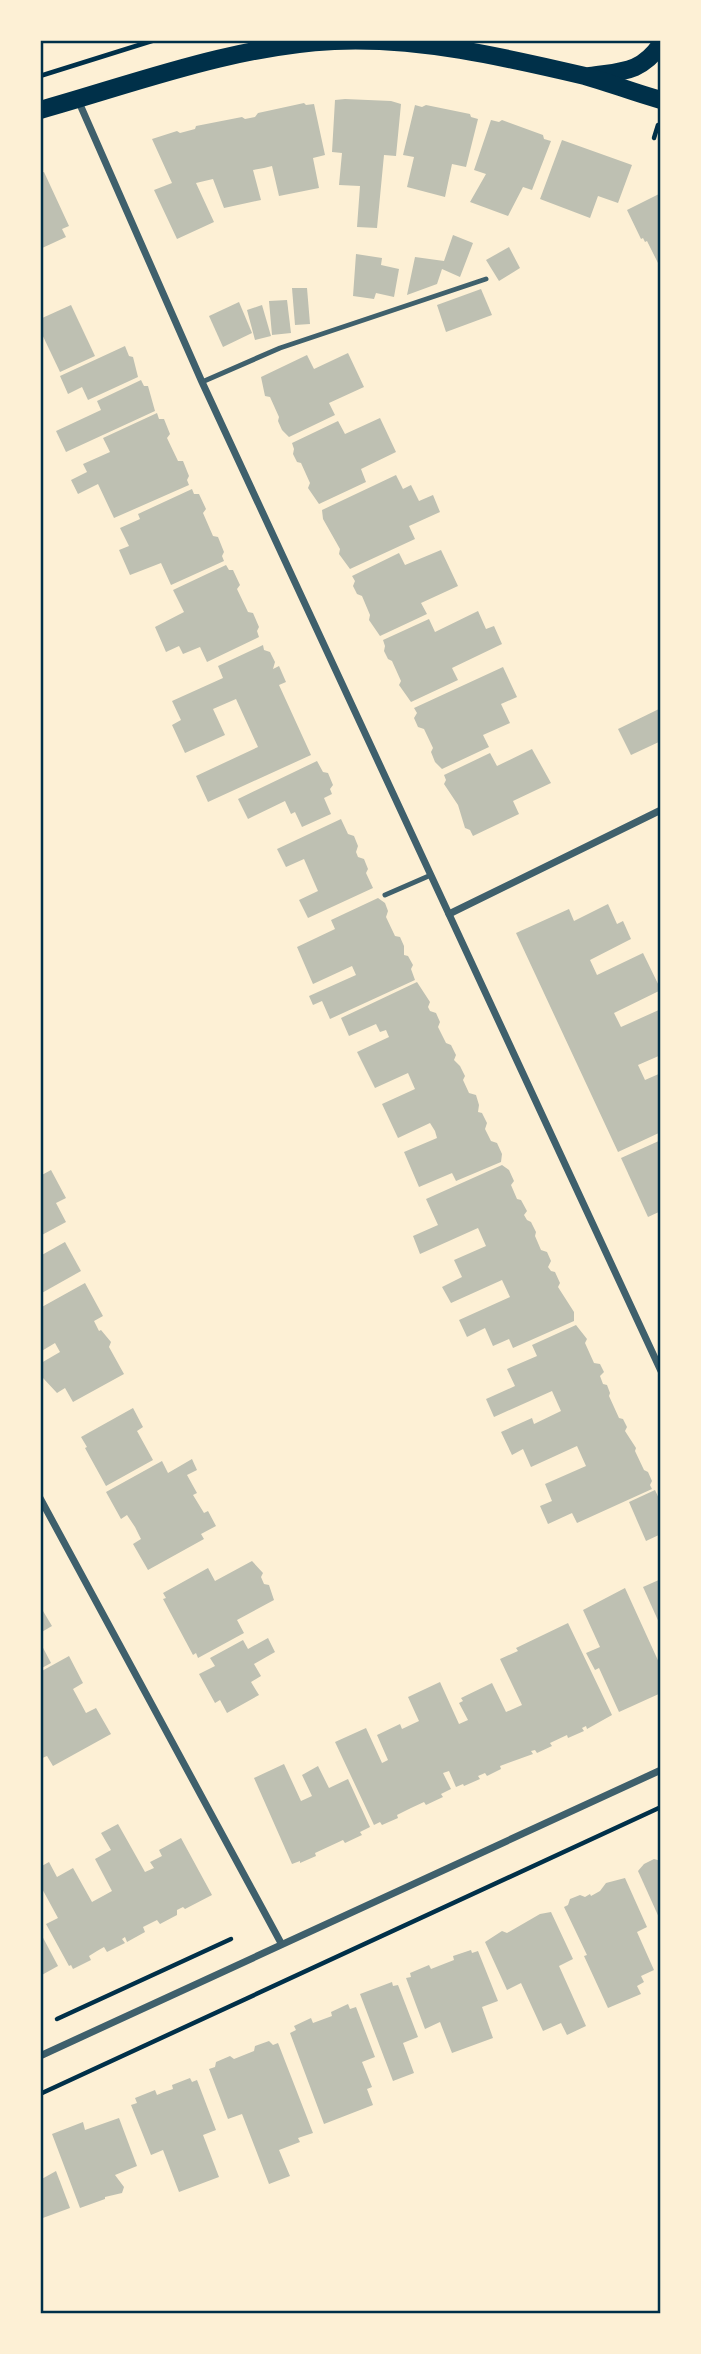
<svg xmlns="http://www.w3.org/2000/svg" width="701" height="2354" font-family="'Golos Text',sans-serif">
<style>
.building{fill:#bec0b2}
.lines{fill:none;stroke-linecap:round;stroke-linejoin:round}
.path{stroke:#003049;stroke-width:4.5}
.service{stroke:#3f606c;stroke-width:5}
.minor{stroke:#3f606c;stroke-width:7}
.primary{stroke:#003049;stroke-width:18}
.neatline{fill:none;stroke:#003049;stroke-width:2.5}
</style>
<rect width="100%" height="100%" fill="#fdf0d5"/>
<!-- building -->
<g class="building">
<polygon points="345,99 391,101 401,104 396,156 384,155 377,228 357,227 360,186 339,185 342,153 332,152 335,100"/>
<polygon points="304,103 306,105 314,104 325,155 313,158 319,188 279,196 272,166 264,168 253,170 261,200 224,208 213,179 196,183 214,222 177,239 154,190 172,183 152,139 177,131 180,133 195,129 196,126 242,117 245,119 255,117 258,113"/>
<polygon points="415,105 422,107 426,105 470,114 471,117 478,119 466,167 452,164 445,197 407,187 414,157 403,155"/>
<polygon points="491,120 499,122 502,120 543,135 544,139 551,141 532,190 523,187 508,216 470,202 486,174 474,170"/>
<polygon points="562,140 632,165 618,203 598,196 590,218 540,199"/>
<polygon points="44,172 69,226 62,229 66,237 40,249 40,173"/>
<polygon points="661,193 661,269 647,241 645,242 643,238 641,239 627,210"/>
<polygon points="453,235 473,243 460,277 442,269 437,284 407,295 415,257 444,261"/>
<polygon points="509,247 520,268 499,281 486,260"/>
<polygon points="356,254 382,258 381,265 399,269 394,297 376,293 374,299 353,296"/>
<polygon points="292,288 307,288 310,324 295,325"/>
<polygon points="481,289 492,315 446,332 437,305"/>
<polygon points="287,300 291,333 272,335 269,301"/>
<polygon points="239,302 252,333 223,347 209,316"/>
<polygon points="71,305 95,356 60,372 40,330 40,319"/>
<polygon points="262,305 271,336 255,340 247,310"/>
<polygon points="125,346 129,356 133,357 138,377 88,400 82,387 68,394 60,376"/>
<polygon points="348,353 364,387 329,403 335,415 289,437 282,430 278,421 279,417 270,397 265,396 261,377 307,355 314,369"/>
<polygon points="141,380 144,386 148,386 155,411 66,452 56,431 101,410 97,401"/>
<polygon points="157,413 159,419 164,419 170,434 167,438 178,461 183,461 189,476 187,480 189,485 114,518 98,484 78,494 71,480 87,472 83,464 110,452 103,438"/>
<polygon points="380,418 396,452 361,469 366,482 319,504 308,488 310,483 301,463 297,462 293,454 294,449 292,443 338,421 345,434"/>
<polygon points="396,475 403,489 411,485 419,501 433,495 440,512 409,526 415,539 350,569 339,554 340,549 323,519 322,510"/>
<polygon points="192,489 194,494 199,494 206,509 203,513 213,536 218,537 224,552 222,556 224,561 171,585 161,563 130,575 119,550 129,546 120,528 140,519 138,514"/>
<polygon points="441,550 458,586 421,603 427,614 380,636 369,620 370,615 362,596 357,594 353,586 355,581 352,576 399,553 405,565"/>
<polygon points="226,565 229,570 233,570 240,585 237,589 248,612 253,613 259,627 257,631 259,637 207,662 200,647 183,654 179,646 166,652 155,627 184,612 173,590"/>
<polygon points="478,611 486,629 494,626 502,644 452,668 458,680 411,702 399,685 401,681 392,661 388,659 384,651 385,646 383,640 429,619 435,632"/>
<polygon points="263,645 264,650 270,652 275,662 273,669 279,666 286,682 279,685 311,755 208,802 196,776 258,747 236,699 213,709 225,735 185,753 172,725 181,720 172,701 223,678 218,666"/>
<polygon points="503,667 517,697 501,704 510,723 483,735 489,747 442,769 435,762 431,752 433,748 424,729 418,727 414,718 417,713 414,708"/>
<polygon points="661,708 661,741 631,755 618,729"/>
<polygon points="532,749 551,783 513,801 519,814 473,836 470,830 465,828 458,805 444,784 446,780 444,775 490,753 497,766"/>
<polygon points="317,761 323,772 328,773 333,785 330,789 332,794 324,798 331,814 302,827 295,812 291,814 285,801 248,819 238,799"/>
<polygon points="341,819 348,834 354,836 358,846 356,852 358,857 364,859 368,869 366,873 373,888 308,918 299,900 318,891 304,859 286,867 277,849"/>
<polygon points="378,898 385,903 388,911 386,917 395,936 400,937 404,946 404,955 408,956 413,965 411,969 415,980 330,1019 322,1001 313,1005 309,996 356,975 352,966 313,984 297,947 335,929 331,920"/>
<polygon points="608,904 617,924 623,921 631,939 590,960 597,975 643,953 661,990 614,1013 621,1027 661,1009 661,1055 638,1065 645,1080 661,1073 661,1132 618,1152 516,933 569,909 574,921"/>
<polygon points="417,982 430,1002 428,1007 430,1011 436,1013 440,1022 438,1027 446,1043 451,1045 456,1055 454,1060 460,1066 465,1076 463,1080 469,1093 476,1095 479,1105 478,1112 482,1113 487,1123 485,1129 491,1141 497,1143 502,1154 501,1162 456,1181 452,1173 419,1187 404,1152 437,1138 435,1131 430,1123 398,1138 382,1104 415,1089 408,1073 375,1088 357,1052 389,1037 386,1030 380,1032 376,1024 349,1036 341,1018"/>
<polygon points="661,1140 661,1211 648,1217 621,1158"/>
<polygon points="502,1165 509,1170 514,1181 511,1185 517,1199 521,1200 527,1211 524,1215 527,1220 531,1222 536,1232 535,1236 541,1250 547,1252 551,1261 548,1267 551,1271 555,1272 560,1283 558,1287 574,1312 574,1321 513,1348 509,1339 493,1346 485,1328 467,1337 459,1320 510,1297 502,1280 451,1303 442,1287 462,1277 454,1260 486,1246 478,1228 420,1254 413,1236 438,1225 426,1199"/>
<polygon points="51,1170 66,1198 56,1203 66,1222 40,1236 40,1176"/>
<polygon points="65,1242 81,1271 40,1294 40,1256"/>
<polygon points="85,1283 103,1316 94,1321 99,1331 101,1330 111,1342 109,1347 124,1374 73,1402 65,1388 57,1393 43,1378 41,1363 60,1352 55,1343 40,1352 40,1308"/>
<polygon points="576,1325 587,1339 585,1343 594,1363 600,1364 604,1372 600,1376 603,1384 607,1385 610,1393 609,1396 619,1418 623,1419 627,1427 625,1431 636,1448 635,1451 644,1470 648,1472 652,1481 650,1485 652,1489 577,1523 572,1513 548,1524 540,1506 552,1501 545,1484 586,1466 577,1446 531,1467 523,1449 512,1455 501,1432 532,1418 534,1424 561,1411 552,1391 494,1417 486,1399 515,1386 507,1369 537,1356 532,1345"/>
<polygon points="133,1408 143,1427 137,1431 153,1460 106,1486 85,1448 87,1447 81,1437"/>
<polygon points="192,1459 197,1470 187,1475 197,1493 193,1495 204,1513 208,1511 216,1526 201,1534 204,1539 148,1570 133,1544 141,1539 135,1527 127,1515 121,1519 106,1492 162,1461 168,1473"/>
<polygon points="655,1490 661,1503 661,1534 646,1541 629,1502"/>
<polygon points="252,1561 263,1573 261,1577 264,1584 269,1585 274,1600 237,1620 244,1633 198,1658 196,1653 193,1655 163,1599 166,1598 163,1593 208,1568 215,1581"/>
<polygon points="661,1579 661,1627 643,1587"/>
<polygon points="625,1588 661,1667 661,1693 619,1712 599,1668 595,1670 586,1653 600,1647 583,1610"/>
<polygon points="40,1606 52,1626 40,1633"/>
<polygon points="568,1623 612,1715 587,1729 586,1726 582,1728 584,1731 568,1738 567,1735 550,1743 552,1746 537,1753 535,1750 531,1751 533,1754 500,1766 501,1769 487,1776 485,1773 478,1776 480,1779 464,1786 463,1784 456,1787 449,1771 443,1773 451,1789 441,1794 443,1797 426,1805 424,1802 411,1808 397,1815 398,1818 382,1825 380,1822 374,1825 335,1742 366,1728 382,1763 388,1760 377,1735 400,1724 402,1729 419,1721 408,1697 440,1682 459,1724 468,1720 459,1703 463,1701 461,1698 492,1683 506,1712 522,1705 500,1659 518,1651 516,1648"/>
<polygon points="268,1638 275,1652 254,1664 261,1676 251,1682 259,1695 227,1713 220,1700 215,1703 199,1674 215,1666 210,1658 243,1640 248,1649"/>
<polygon points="40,1642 51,1663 40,1669"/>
<polygon points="69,1656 83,1683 73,1689 86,1713 96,1708 111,1734 53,1766 47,1756 40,1759 40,1672"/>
<polygon points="284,1764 301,1801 312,1796 302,1775 318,1766 329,1788 348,1779 370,1827 360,1832 362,1835 345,1843 343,1840 315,1853 316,1856 300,1863 300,1861 292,1864 254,1778"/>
<polygon points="118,1824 145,1872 154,1868 150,1862 162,1856 159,1850 181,1838 212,1895 185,1909 183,1907 177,1910 177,1915 160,1924 157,1920 143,1927 145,1932 127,1942 125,1937 122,1939 125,1943 107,1952 104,1947 97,1951 89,1956 91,1960 73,1969 71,1965 69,1966 46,1924 58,1918 40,1885 40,1867 49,1862 57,1877 73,1868 92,1902 103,1896 112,1891 95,1859 111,1850 101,1833"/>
<polygon points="654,1859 661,1861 661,1922 638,1871 644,1864"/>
<polygon points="625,1878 647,1927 637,1932 654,1970 641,1976 644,1982 637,1986 641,1994 608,2008 584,1956 587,1955 564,1907 568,1905 570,1899 580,1895 585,1897 590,1894 591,1896 600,1891 606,1883"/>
<polygon points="551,1912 573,1959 559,1966 586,2026 567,2035 561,2023 543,2031 521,1983 507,1990 485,1942 502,1931 507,1933 540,1914"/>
<polygon points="40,1932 58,1966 40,1976"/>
<polygon points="471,1950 472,1953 478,1951 498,2001 482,2007 493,2038 452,2053 440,2022 425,2029 406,1978 411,1977 410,1973 429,1965 431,1969 454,1960 453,1956"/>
<polygon points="392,1982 393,1986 398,1985 418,2037 403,2043 414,2073 393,2081 360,1994"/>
<polygon points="348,2004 350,2009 356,2007 375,2057 362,2062 372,2087 367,2089 373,2105 324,2124 290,2033 296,2030 294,2026 311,2018 313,2023 332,2016 331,2012"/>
<polygon points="269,2041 273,2045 278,2043 313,2133 298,2138 300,2142 279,2150 290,2176 269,2184 242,2114 228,2119 209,2069 215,2067 216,2062 230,2056 234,2059 254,2051 255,2046"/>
<polygon points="190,2078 192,2082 197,2080 216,2130 203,2135 219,2177 179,2192 163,2150 151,2155 131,2105 137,2103 135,2098 155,2090 157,2095 164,2092 173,2089 172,2085"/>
<polygon points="119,2118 137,2166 115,2175 124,2187 122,2193 105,2197 105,2199 80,2208 52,2134 83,2122 85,2130"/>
<polygon points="56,2171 70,2208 40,2219 40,2180"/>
</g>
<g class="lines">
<!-- path -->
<g class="path">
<polyline points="40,76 155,40"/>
<polyline points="654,138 658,125"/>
<polyline points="57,2019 231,1939"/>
<polyline points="40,2094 661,1807"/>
</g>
<!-- service -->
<g class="service">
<polyline points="202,382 280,348 486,279"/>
<polyline points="385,895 431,875"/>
</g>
<!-- minor -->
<g class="minor">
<polyline points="78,100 202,382 661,1371"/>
<polyline points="449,914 661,810"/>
<polyline points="40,1498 281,1943"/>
<polyline points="40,2056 661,1770"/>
</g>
<!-- primary -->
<g class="primary">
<path d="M 590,76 C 622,71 641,73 661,44"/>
<path d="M 40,110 C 136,83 233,46 334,41 C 418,37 504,57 585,76 C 610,83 635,93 661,100"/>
</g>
</g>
<!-- border -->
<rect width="701" height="2354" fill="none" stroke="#fdf0d5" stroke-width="84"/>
<rect x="42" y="42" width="617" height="2270" class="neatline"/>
</svg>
